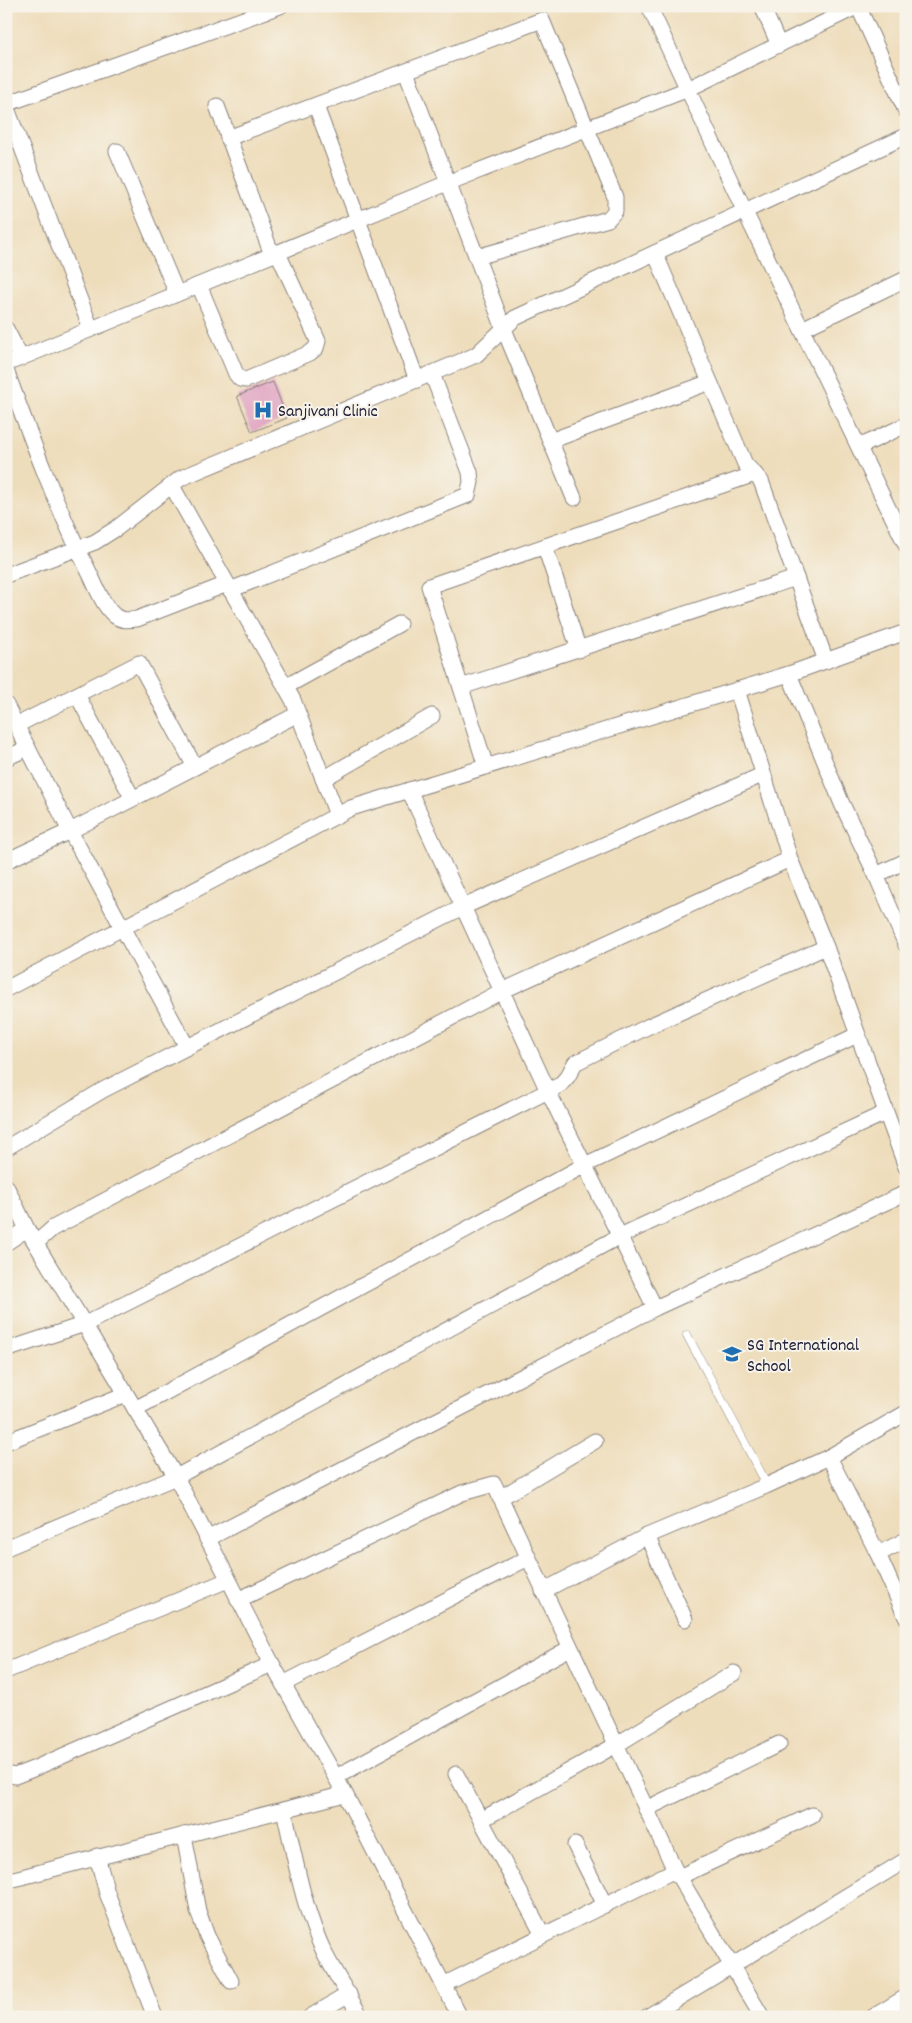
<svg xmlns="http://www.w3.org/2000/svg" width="912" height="2023" font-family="Dekko,sans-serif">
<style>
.building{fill:#dfa0c1}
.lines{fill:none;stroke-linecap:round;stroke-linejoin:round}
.lane-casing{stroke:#88807b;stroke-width:9}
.street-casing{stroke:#88807b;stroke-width:17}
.lane{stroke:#fff;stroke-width:8}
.street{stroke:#fff;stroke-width:15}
.labels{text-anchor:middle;stroke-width:4;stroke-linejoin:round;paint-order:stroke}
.poi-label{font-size:18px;fill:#22223b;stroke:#f7f3e8;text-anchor:start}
</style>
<rect width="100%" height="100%" fill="#f7f3e8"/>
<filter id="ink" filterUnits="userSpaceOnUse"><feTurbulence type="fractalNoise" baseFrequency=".02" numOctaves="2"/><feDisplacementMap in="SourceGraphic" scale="10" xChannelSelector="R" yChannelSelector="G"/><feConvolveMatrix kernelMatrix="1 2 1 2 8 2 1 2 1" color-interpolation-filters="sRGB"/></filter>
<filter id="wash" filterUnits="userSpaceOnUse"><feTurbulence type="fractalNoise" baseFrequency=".0096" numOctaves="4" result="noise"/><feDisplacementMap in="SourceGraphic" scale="20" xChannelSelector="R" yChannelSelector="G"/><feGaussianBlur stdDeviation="1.12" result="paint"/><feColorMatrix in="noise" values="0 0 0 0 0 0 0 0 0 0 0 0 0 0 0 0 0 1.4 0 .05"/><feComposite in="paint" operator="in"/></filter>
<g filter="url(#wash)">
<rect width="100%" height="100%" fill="#edb"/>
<g id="blocks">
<!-- building -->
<polygon class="building" points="273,382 287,418 252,432 237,396"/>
</g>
</g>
<g filter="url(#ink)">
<use href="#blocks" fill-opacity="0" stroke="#88807b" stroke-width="1"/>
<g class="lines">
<!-- lane casing -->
<g class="lane-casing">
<polyline id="lane" points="687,1335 762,1475 766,1486"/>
</g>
<!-- street casing -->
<g class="street-casing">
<g id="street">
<polyline points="649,6 745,212 906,545"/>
<polyline points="762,6 779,45"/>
<polyline points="858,6 906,111"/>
<polyline points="406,72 504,329 574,498"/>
<polyline points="6,104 280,6"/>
<polyline points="6,106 91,329"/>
<polyline points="217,106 272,255"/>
<polyline points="316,106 417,380"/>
<polyline points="228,138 542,20 615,197 615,211 608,219 477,257"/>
<polyline points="117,151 177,294"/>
<polyline points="655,253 745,464 761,481 826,661"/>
<polyline points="199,285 236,374 240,379 246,380 310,353 316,348 318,341 278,253"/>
<polyline points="6,329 21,358"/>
<polyline points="802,329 906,279"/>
<polyline points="6,364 450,182 688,89 858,6"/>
<path d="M 6,370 C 31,439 57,508 90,574 C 97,588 103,606 115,616 C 122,621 129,620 137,619 L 227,584"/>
<polyline points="550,441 710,382"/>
<polyline points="859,447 906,425"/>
<polyline points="172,486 293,700 337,815"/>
<polyline points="545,547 579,650"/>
<polyline points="6,575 95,542 117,528 181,478 476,355 515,318 906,136"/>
<polyline points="230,590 468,495 471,482 470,472 432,374"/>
<polyline points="789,674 842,804 876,875 906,945"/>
<polyline points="285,687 399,624"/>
<polyline points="461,687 796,578"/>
<polyline points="737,690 790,859 826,947 906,1167"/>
<polyline points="77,695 133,799"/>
<polyline points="6,705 70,831 187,1047"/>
<polyline points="17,725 139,663 195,767"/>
<polyline points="6,758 28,748"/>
<polyline points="486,767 429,586 755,474"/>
<polyline points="323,779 432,716"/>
<polyline points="409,790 548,1091 655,1308"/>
<polyline points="6,861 70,831 298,714"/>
<polyline points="876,875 906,861"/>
<polyline points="6,989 351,808 789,674 906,632"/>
<polyline points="6,1148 103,1090 463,907 762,775"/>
<polyline points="6,1186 27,1229 176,1477 272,1664 345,1794 460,2017"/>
<polyline points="6,1243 27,1229"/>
<polyline points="36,1243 53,1228 502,991 790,859"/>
<polyline points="6,1350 85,1324 560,1085 568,1076 575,1063 649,1026 826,947"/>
<polyline points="135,1409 585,1165 857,1035"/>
<polyline points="6,1442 126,1394"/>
<polyline points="829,1457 878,1554 906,1617"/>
<polyline points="500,1498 595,1441"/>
<polyline points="647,1536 685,1619"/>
<polyline points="207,1539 655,1308 906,1193"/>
<polyline points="6,1548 176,1477 620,1236 885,1113"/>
<polyline points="878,1554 906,1540"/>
<polyline points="543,1591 647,1536 766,1486 829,1457 906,1413"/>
<polyline points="238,1600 462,1493 494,1484 675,1870 762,2017"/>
<polyline points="6,1671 228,1580"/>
<polyline points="283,1684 528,1558"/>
<polyline points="6,1774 15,1776 33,1769 272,1664"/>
<polyline points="456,1774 543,1935"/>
<polyline points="336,1777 570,1648"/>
<polyline points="646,1809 779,1744"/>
<path d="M 284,1810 C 295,1858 303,1909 325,1954 C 336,1975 349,1996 361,2017"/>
<polyline points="481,1820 616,1745 734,1673"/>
<polyline points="184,1835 198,1911 207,1936 231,1981"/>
<polyline points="575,1845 605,1905"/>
<polyline points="97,1856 107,1893 155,2017"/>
<polyline points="679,1877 812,1815"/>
<polyline points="6,1881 345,1794"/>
<polyline points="443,1985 675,1870"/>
<polyline points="310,2017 349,1994"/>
<polyline points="647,2017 906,1860"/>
<polyline points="873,2017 906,1997"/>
</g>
</g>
<!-- lane -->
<use href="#lane" class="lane"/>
<!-- street -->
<use href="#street" class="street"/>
</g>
</g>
<!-- icons -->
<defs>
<g id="hospital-bare" transform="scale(1.5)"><path d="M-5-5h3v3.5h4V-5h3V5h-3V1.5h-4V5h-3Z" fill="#1f6fb2" stroke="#f7f3e8" stroke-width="2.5" paint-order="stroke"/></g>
<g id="school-bare" transform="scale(1.5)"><path d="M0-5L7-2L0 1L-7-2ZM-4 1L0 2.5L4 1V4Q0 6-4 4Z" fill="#1f6fb2" stroke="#f7f3e8" stroke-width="2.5" paint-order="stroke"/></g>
</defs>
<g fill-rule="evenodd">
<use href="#hospital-bare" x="263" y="410"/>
<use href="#school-bare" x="732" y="1354"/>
</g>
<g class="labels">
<!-- poi labels -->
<g class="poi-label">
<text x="278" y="416">Sanjivani Clinic</text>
<text x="747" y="1350">SG International<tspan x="747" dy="21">School</tspan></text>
</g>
</g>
<!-- margin -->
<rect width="912" height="2023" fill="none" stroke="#f7f3e8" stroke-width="25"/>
</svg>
